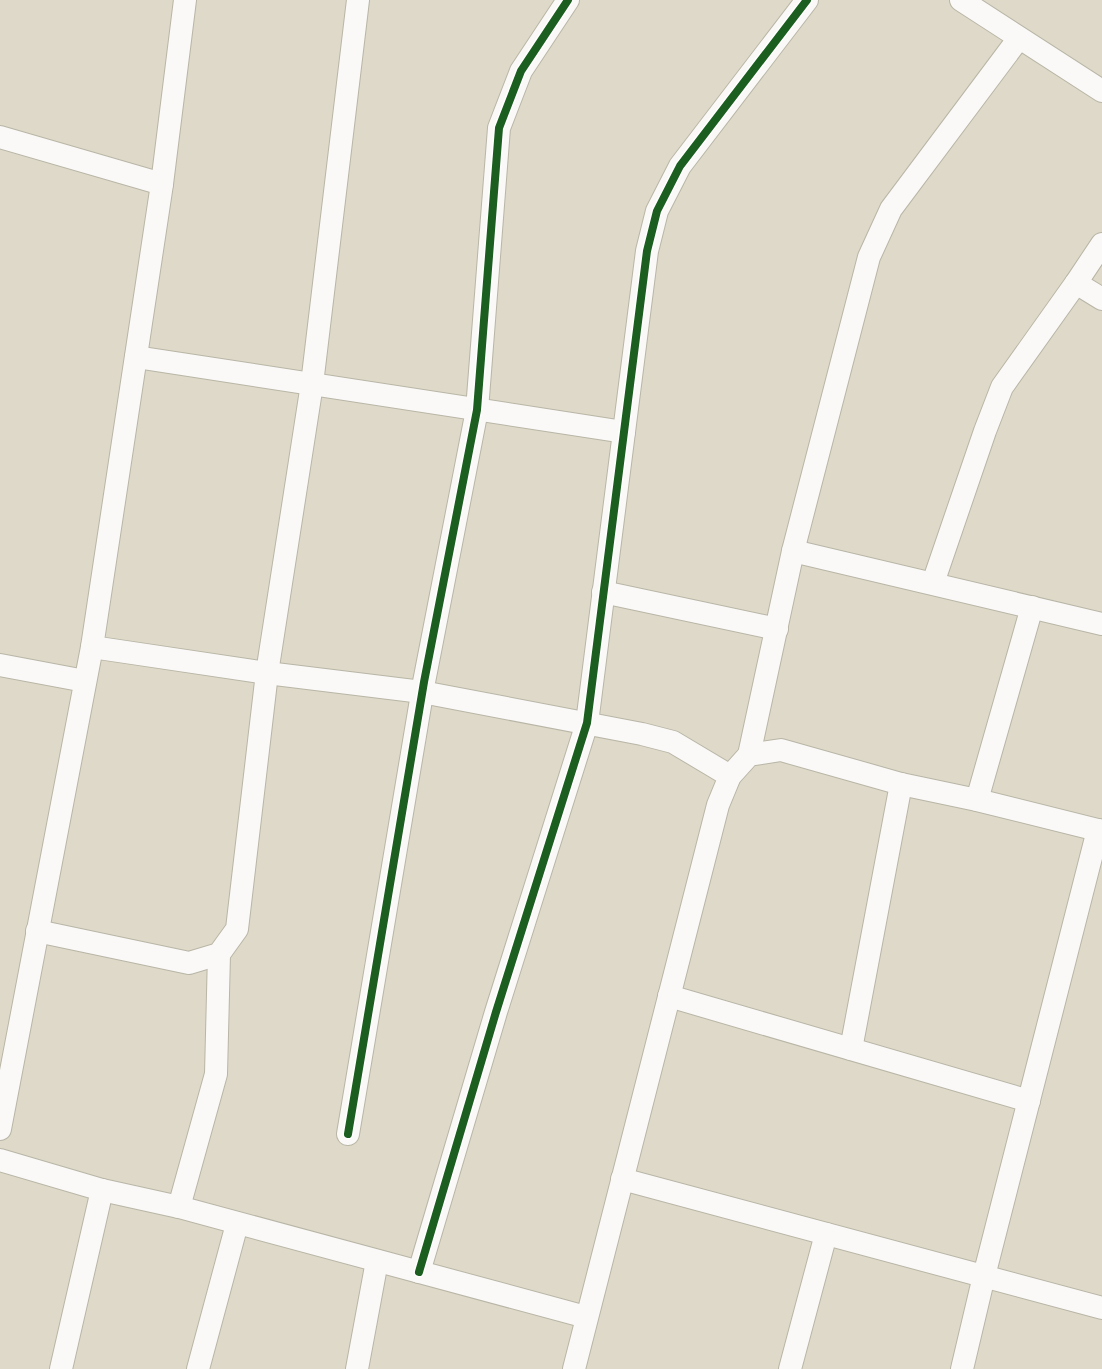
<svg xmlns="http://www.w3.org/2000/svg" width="1102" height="1369" font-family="Bitter,serif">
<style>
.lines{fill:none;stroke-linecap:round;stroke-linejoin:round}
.street-casing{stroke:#b9b6a7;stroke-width:24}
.street{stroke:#faf9f7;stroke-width:22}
.cycleway-casing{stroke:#fff;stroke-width:11}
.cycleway{stroke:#1b5e20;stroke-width:8}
</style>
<rect width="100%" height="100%" fill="#ded9c8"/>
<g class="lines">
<!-- street casing -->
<g class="street-casing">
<g id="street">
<polyline points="961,0 1102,91"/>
<polyline points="0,137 162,184"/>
<polyline points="1076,283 1102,299"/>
<polyline points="136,357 624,432"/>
<polyline points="793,551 1102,624"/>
<polyline points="933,583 985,431 1002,387 1076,283 1102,244"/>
<polyline points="603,592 777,629"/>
<polyline points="92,647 267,673 422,692 642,734 673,742 730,776"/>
<polyline points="0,665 85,681"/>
<polyline points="749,755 793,551 869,257 891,209 1019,38"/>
<polyline points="977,800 1032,607"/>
<polyline points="37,931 189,963 219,954 237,929 267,673 312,384 358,0"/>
<polyline points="669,996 1029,1101"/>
<polyline points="851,1049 901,784"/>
<polyline points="0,1129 92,647 162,184 185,0"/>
<polyline points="348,1134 424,682 477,410 499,128 521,71 568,0"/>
<polyline points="0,1160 102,1190 179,1207 586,1317"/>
<polyline points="622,1179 1102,1308"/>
<polyline points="179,1207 216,1074 219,954"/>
<polyline points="419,1272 496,1012 587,723 647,251 657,211 680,166 807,0"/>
<polyline points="61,1369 102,1190"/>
<polyline points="198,1369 237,1224"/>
<polyline points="357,1369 377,1261"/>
<polyline points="574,1369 718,805 730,776 749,755 781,750 901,784 977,800 1102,831"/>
<polyline points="790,1369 826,1234"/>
<polyline points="962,1369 984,1276 1098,830"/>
</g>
</g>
<!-- street -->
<use href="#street" class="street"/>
<!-- cycleway casing -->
<g class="cycleway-casing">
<g id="cycleway">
<polyline points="348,1134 424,682 477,410 499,128 521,71 568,0"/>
<polyline points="419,1272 496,1012 587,723 647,251 657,211 680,166 807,0"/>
</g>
</g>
<!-- cycleway -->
<use href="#cycleway" class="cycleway"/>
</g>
</svg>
